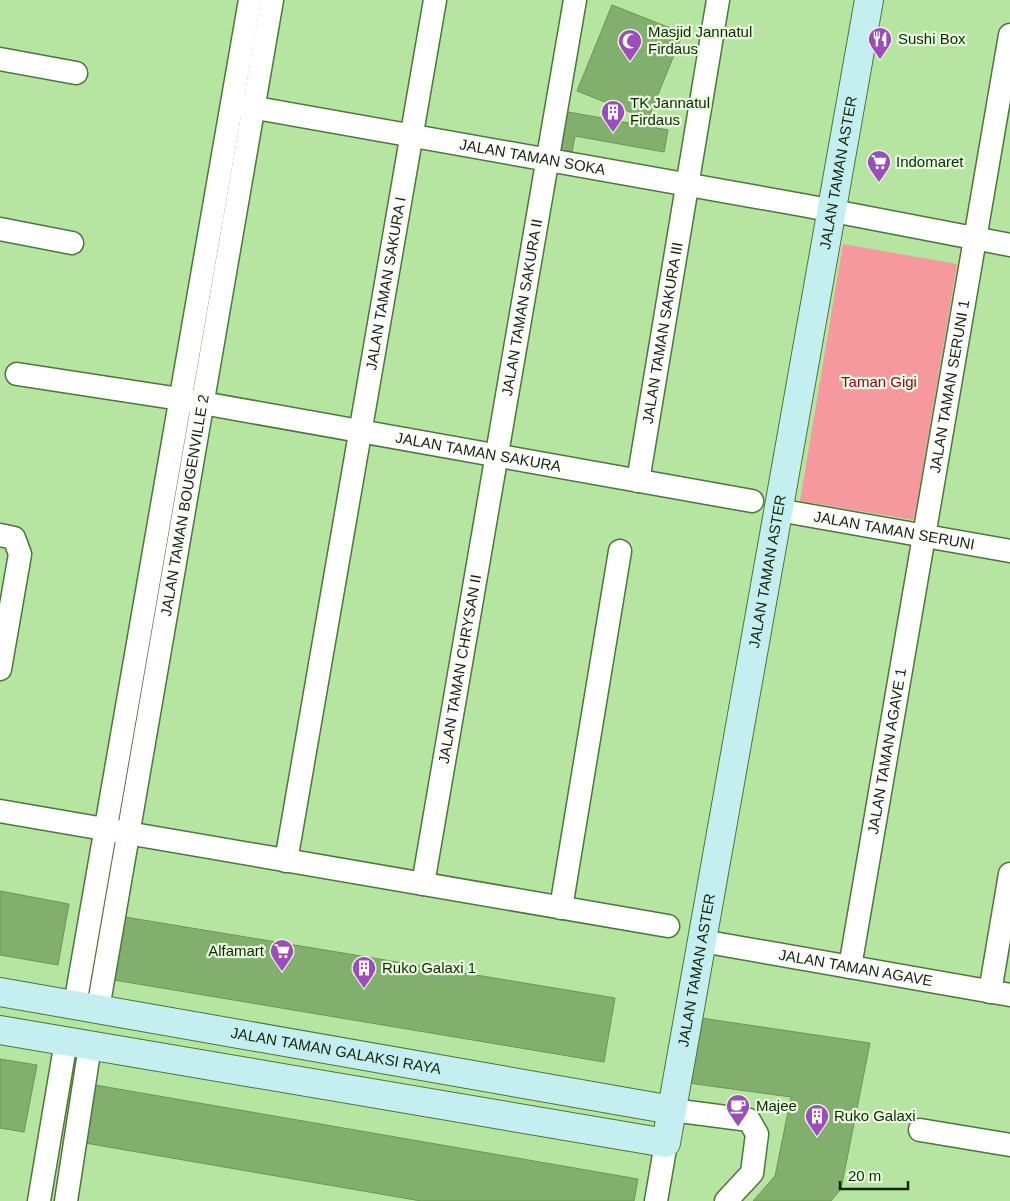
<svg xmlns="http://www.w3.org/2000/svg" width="1010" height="1201" font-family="Helvetica,sans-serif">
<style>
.green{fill:#f5999e}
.building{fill:#83af6e;stroke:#6b9656}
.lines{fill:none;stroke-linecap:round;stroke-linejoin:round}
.minor-casing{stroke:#4d7638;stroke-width:25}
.secondary-casing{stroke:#4d7638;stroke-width:30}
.minor{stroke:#fff;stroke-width:22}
.secondary{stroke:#c4eeef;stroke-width:28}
.labels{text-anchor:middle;stroke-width:4.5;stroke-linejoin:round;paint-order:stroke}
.poi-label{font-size:15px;fill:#13240a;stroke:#e6fedc;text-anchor:start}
.street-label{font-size:15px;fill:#13240a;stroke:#e6fedc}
.park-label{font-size:15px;fill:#99002e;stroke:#e6fedc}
</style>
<rect width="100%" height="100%" fill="#b6e4a1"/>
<!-- green -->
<polygon class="green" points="843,244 957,264 914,520 800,501"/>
<!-- building -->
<g class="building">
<polygon points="612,5 683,33 648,119 577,91"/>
<polygon points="563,111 668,130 664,152 575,136 572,152 556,149"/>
<polygon points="0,891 69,904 58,965 0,955"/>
<polygon points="125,917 615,998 604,1062 114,980"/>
<polygon points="701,1018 870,1043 841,1189 831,1201 753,1201 775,1176 791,1097 688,1083"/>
<polygon points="0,1059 37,1065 24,1132 0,1128"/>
<polygon points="95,1085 638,1179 634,1201 421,1201 85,1143"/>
</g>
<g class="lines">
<!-- minor casing -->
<g class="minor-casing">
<g id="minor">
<polyline points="0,59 76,73"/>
<path id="s1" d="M 239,105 L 802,205 L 1010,245"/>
<polyline points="0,229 72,243"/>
<path id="s2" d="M 17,374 L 180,399 L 752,501"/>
<path id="s3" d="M 638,481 L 718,0"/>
<path id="s4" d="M 778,510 L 1010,551"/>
<polyline points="0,535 14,538 20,554 0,669"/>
<polyline points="0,811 668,926"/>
<path id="s5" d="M 286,861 L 435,0"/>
<path id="s6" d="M 423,884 L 575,0"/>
<polyline points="561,908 620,551"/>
<path id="s7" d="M 702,941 L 1010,995"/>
<path id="s8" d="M 850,967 L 1010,35"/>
<polyline points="990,992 1010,874"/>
<polyline points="75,1005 250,0"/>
<path id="s9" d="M 98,1009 L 272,0"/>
<polyline points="672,1110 749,1120 757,1134 752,1173 726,1201"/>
<polyline points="920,1130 1010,1145"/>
<polyline points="39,1201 66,1041"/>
<polyline points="66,1201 90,1046"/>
<polyline points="656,1201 666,1143"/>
</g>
</g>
<!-- secondary casing -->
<g class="secondary-casing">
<g id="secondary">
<path id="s10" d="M 0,992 L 672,1110"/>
<path id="s11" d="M 0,1030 L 666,1143 L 869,0"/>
</g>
</g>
<!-- minor -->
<use href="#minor" class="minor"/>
<!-- secondary -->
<use href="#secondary" class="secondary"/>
</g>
<!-- icons -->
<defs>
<g id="restaurant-pin" transform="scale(1.25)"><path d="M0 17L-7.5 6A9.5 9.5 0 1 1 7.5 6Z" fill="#9d4cbb" stroke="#e6fedc"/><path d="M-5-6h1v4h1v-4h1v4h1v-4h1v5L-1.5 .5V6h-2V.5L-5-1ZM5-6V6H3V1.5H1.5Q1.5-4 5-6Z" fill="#fff"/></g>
<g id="mosque-pin" transform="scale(1.25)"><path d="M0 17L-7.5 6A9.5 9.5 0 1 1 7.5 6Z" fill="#9d4cbb" stroke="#e6fedc"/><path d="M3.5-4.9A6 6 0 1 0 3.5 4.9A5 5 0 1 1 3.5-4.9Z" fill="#fff"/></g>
<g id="building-pin" transform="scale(1.25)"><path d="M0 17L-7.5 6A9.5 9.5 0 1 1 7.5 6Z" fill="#9d4cbb" stroke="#e6fedc"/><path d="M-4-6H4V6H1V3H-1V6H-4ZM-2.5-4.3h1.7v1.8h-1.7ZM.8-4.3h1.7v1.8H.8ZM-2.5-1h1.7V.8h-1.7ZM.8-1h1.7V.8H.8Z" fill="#fff"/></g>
<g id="supermarket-pin" transform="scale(1.25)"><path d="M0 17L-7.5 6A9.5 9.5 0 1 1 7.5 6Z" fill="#9d4cbb" stroke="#e6fedc"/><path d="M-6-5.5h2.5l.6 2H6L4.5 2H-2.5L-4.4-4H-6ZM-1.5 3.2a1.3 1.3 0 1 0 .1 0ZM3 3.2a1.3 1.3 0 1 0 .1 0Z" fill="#fff"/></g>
<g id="cafe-pin" transform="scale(1.25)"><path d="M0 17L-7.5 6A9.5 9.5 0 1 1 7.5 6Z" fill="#9d4cbb" stroke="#e6fedc"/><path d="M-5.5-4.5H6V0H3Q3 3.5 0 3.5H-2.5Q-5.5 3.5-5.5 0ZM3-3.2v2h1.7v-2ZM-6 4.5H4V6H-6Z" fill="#fff"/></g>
</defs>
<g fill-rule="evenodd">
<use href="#restaurant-pin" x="880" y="39"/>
<use href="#mosque-pin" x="630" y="41"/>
<use href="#building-pin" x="613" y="112"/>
<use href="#supermarket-pin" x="879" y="162"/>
<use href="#supermarket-pin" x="282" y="951"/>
<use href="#building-pin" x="364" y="968"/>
<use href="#cafe-pin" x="738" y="1106"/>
<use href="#building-pin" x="817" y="1116"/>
</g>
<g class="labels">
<!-- poi labels -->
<g class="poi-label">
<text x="648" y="37">Masjid Jannatul<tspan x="648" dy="17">Firdaus</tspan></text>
<text x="898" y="44">Sushi Box</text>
<text x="630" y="108">TK Jannatul<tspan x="630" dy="17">Firdaus</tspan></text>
<text x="896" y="167">Indomaret</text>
<text x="264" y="956" text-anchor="end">Alfamart</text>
<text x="382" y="973">Ruko Galaxi 1</text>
<text x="756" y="1111">Majee</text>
<text x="834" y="1121">Ruko Galaxi</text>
</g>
<!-- street labels -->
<g class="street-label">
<text dy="5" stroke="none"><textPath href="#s1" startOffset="298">JALAN TAMAN SOKA</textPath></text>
<text dy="5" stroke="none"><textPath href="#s11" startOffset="1661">JALAN TAMAN ASTER</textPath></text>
<text dy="5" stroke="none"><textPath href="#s5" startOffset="586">JALAN TAMAN SAKURA I</textPath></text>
<text dy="5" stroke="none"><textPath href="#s6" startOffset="585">JALAN TAMAN SAKURA II</textPath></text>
<text dy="5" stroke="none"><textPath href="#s3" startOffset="150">JALAN TAMAN SAKURA III</textPath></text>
<text dy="5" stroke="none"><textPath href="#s8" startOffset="589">JALAN TAMAN SERUNI 1</textPath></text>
<text dy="5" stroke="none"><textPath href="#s2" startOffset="468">JALAN TAMAN SAKURA</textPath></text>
<text dy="5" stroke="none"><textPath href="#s9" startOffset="511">JALAN TAMAN BOUGENVILLE 2</textPath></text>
<text dy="5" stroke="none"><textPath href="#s4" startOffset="118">JALAN TAMAN SERUNI</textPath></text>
<text dy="5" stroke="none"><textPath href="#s11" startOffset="1256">JALAN TAMAN ASTER</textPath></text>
<text dy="5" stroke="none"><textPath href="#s6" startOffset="218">JALAN TAMAN CHRYSAN II</textPath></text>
<text dy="5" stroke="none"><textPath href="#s8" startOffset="219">JALAN TAMAN AGAVE 1</textPath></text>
<text dy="5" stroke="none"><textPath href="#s7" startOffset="156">JALAN TAMAN AGAVE</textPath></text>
<text dy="5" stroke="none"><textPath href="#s11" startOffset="851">JALAN TAMAN ASTER</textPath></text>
<text dy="5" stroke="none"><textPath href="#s10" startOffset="341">JALAN TAMAN GALAKSI RAYA</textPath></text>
</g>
<!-- park labels -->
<g class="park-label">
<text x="879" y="387">Taman Gigi</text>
</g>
</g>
<!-- scale -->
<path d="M840 1181v8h68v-8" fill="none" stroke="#13240a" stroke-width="2.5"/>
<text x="848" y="1181" font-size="15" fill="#13240a" stroke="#e6fedc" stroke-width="4" paint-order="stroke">20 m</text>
</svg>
